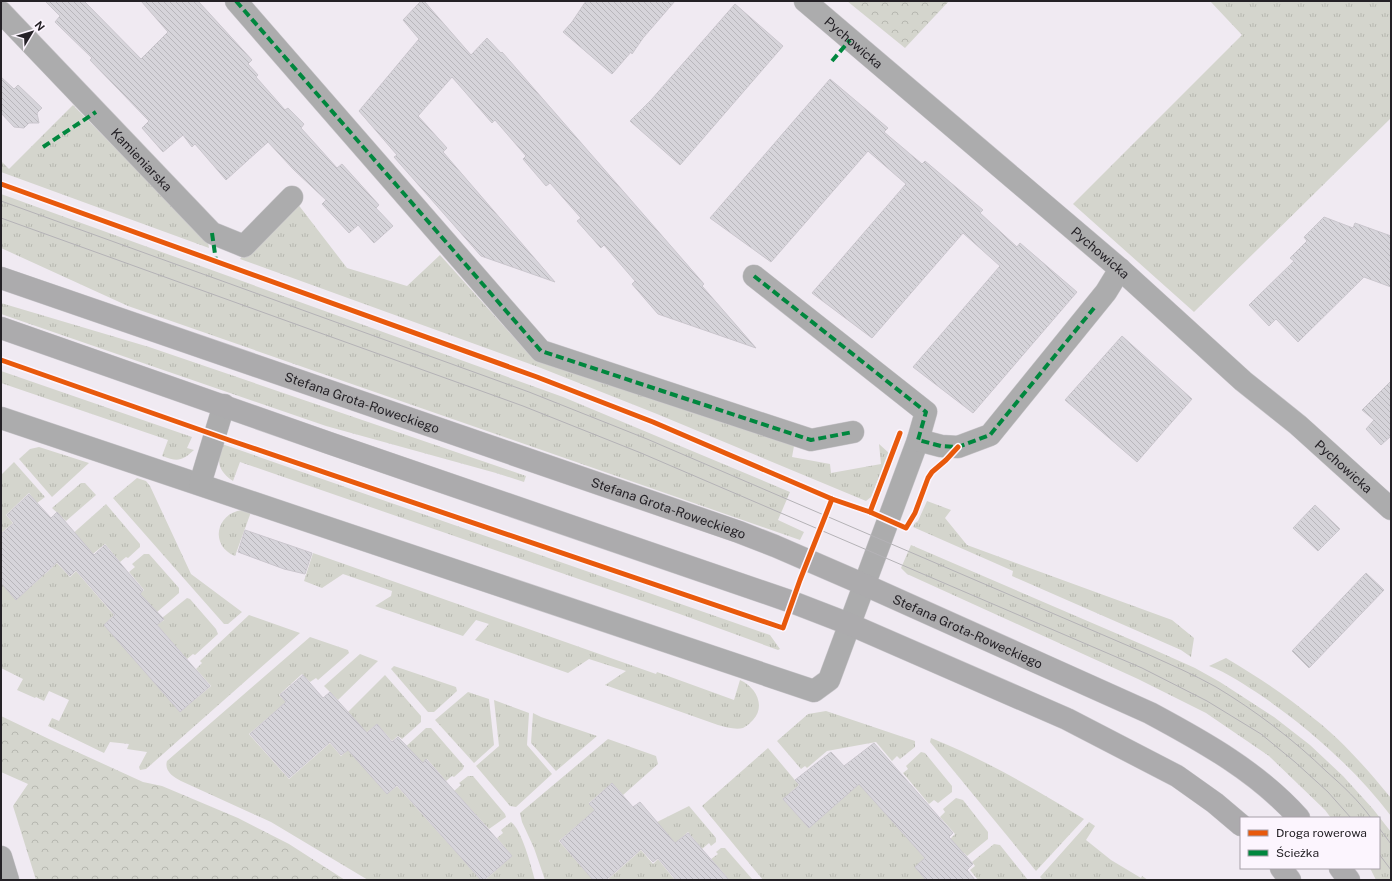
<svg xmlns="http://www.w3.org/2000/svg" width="1392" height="881" font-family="'Public Sans',sans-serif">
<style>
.grass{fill:url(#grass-tufts)}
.forest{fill:url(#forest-crowns)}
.building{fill:url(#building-back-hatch);stroke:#cac6cd}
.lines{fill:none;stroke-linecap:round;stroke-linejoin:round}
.minor-casing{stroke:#cac7cc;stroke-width:23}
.secondary-casing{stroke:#cac7cc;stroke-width:23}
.minor{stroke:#acacad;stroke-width:22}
.secondary{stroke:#acabad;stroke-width:22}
.tram{stroke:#b4b2b6;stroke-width:1}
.quiet{stroke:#00873e;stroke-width:4;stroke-dasharray:8 4;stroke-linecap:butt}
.cycleway-casing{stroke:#fcf5fe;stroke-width:8}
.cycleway{stroke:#e8590c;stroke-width:5}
.labels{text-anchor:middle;stroke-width:3.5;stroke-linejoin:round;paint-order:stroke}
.street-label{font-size:13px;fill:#242126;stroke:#fcf5fe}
</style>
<defs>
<pattern id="grass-tufts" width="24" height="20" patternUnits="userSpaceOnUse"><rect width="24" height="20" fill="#d4d5cd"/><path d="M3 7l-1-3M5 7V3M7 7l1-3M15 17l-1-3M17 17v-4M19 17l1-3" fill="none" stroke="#b6b7b0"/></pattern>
<pattern id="forest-crowns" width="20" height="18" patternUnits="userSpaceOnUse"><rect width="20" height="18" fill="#d4d5cd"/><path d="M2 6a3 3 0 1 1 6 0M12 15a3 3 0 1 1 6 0" fill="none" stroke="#b6b7b0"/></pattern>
<pattern id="building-back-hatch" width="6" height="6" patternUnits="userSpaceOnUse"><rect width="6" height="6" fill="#d6d4da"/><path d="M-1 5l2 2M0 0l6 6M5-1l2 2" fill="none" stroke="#b8b6bb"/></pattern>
</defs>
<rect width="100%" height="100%" fill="#f0eaf2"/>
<!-- grass -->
<g class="grass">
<polygon points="1210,1 1391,1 1391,118 1194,312 1073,204 1242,35"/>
<polygon points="73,105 208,242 209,248 1,172 1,161 9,169"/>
<polygon points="1,194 563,397 790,492 778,520 804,532 800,540 128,306 1,248"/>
<polygon points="297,203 347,268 407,286 440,255 527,352 544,361 794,446 792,457 830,464 831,473 881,464 879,444 889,453 871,497 866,501 657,414 541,368 240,259 249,247"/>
<polygon points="1,303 149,347 526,476 524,482 496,473 326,426 1,314"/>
<path d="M 1,371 L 192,437 L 187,448 L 194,450 C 182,461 178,462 162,456 L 168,440 L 1,383 Z"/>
<path d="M 222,444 L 770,635 L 780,649 L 778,650 L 677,613 L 240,462 L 233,481 C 217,470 217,461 222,444 Z"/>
<polygon points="39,447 89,463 52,497 19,459 30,449"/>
<polygon points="14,462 45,497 37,503 29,493 6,515 13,523 1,533 1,475"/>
<polygon points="137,478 146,481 150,486 191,574 242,612 228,624 224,624 113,498"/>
<polygon points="81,483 85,483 96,495 66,521 52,508"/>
<polygon points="927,501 951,510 945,518 967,545 1172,620 1194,638 1191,657 1181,650 1012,576 1013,571 913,527 915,523 918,521"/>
<polygon points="106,504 140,544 140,547 128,558 126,557 120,562 105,544 88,558 69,537"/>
<path d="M 242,510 L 251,512 L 235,556 C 210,546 215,514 242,510 Z"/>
<polygon points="911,545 1148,647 1195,668 1220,682 1274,717 1310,745 1343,776 1373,809 1391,832 1391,880 1376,880 1370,868 1379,868 1379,818 1331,818 1325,810 1269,756 1206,713 1138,679 907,574 901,568"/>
<path d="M 313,553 L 656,674 L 657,672 L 734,700 L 740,680 C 756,687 766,706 753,720 C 750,723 747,726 743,728 C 735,730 726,727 718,725 L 605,685 L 626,671 L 589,659 L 568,673 L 475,640 L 489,624 L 476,620 L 463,636 L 375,606 L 391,596 L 392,591 L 343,574 L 322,588 L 304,581 Z"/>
<polygon points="144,554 149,554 179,588 179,593 157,612 134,599 144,590 129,572 135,567 132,564"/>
<polygon points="57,563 70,577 76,571 114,615 104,625 180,712 211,686 196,669 202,663 200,661 249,615 300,633 146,769 140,770 139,767 147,752 127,749 129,744 110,742 104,753 48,726 52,718 59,721 69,700 49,691 44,701 36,697 35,698 17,690 23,679 1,668 1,583 16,600"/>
<polygon points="187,598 190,599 216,629 218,634 195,655 193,654 187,659 157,625 164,620 162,618"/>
<path d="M 310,637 L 348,650 L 349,653 L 318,680 L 316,678 L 310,682 L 302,674 L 279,695 L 286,702 L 249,734 L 289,779 L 330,743 L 341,756 L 348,750 L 387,794 L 397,786 L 481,880 L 368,880 L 271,822 L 181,781 C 173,777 164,771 167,761 Z"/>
<polygon points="360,654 378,661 338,700 324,686"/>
<path d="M 1226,658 C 1256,676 1286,695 1312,717 C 1342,740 1367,769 1391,798 L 1391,816 C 1355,769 1311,730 1262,696 C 1245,685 1228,673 1209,666 Z"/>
<polygon points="394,666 456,687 457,691 434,712 428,712 391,669"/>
<polygon points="385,675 421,716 421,722 402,739 398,736 392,741 377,724 361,737 343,717"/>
<polygon points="468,692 489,699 494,745 474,763 435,720"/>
<polygon points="494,700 529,713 527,745 552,774 516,807 510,806 476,766 499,746"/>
<polygon points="826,711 915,741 915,747 900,759 897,756 892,761 876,742 827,751 807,768 805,766 801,769 777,741 808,714"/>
<polygon points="533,713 541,717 597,736 556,771 531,743"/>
<polygon points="426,728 431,728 464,766 463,769 454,777 452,776 446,781 427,759 416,768 401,751"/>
<path d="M 931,738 C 984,759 1035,789 1084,819 L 1036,871 L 930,742 Z"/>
<polygon points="608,739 656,756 658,764 623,795 612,783 589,803 595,810 559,841 593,880 545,880 534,848 522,822 520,813"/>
<polygon points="768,748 799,785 783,799 809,828 859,784 925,858 915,867 926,880 763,880 702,806"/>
<polygon points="921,752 925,753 952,786 952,792 938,803 934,800 929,804 903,773 908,769 906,766"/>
<polygon points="468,776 473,776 505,814 506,817 489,829 454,791 461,785 459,783"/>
<polygon points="956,798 963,800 988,832 988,839 967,856 964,853 958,858 946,843 955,834 940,817 945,812 943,809"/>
<polygon points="689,806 716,838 716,842 711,846 709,843 702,849 688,832 670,848 651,827 657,822"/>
<path d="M 511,822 C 522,830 531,866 535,880 L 485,880 L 512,856 L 497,838 L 503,833 L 501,830 Z"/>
<polygon points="1089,822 1095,826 1086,840 1111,860 1141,878 1142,876 1148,880 1043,880 1040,877"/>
<polygon points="994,844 1000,845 1028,880 978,880 970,870 975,866 972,862"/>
<polygon points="721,848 725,848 753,880 722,880 726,876 711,859 718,854 716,852"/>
<polygon points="641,850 653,864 658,859 675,880 607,880"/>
</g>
<!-- forest -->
<g class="forest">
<polygon points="847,1 949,1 905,48"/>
<polygon points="1,716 51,740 143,782 162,786 238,818 289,844 345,880 36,880 13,806 28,784 1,772"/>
</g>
<!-- building -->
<g class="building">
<polygon points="45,1 84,1 141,59 168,32 141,1 198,1 252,60 248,64 258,75 256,77 285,110 288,108 304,124 301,128 337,168 342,164 379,205 376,208 393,226 374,243 358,225 349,233 322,204 326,200 294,170 268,142 226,180 195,144 192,147 183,135 163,152 142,128 149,121 90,60 92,58 55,22 60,16"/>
<polygon points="421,1 424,1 471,55 487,38 501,53 502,52 704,284 702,286 756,348 658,314 632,284 635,281 604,245 601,248 577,221 581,218 550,183 546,186 523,159 526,156 495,120 492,123 452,77 418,116 447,148 443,152 555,282 481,256 394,157 397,155 359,111 419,39 403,20"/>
<polygon points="586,1 675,1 643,38 632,54 631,52 612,74 563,32 572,22"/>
<polygon points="735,4 783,46 680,165 630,121 652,99"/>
<polygon points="1,77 14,89 18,85 42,108 37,113 39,123 29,123 24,128 14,127 1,113"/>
<polygon points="830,79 888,128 884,132 922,164 925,161 983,210 980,213 1017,247 1020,243 1077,292 973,413 913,367 1000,266 963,233 872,338 812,293 906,184 868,151 771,262 710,218"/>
<polygon points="1324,217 1353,228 1355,223 1391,236 1391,287 1364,277 1298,342 1276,319 1269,326 1249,305 1294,261 1290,258 1307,241 1304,237"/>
<polygon points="1122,336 1192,399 1137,462 1065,400"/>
<polygon points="1391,381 1391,436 1381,445 1366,429 1374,420 1362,410"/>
<polygon points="29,494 51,518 57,512 94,555 105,545 143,590 140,594 164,619 157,625 210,686 180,712 104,625 115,615 76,570 70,576 57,562 16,600 1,583 1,534 14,523 7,515"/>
<polygon points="1315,505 1340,529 1318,551 1293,528"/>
<polygon points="245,530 312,553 305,574 284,569 238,552"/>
<polygon points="1366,573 1384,590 1309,668 1292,651"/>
<polygon points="303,675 323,698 330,692 367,733 377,724 392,742 398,737 423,763 426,759 512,856 484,880 481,880 397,785 387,794 348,750 341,755 330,742 289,778 250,734 286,702 280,695"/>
<polygon points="874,743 953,833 949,837 973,864 967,870 975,880 926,880 915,867 925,858 859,784 809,828 783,799 800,785 795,780 831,752 844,766"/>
<polygon points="612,783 633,807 640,802 675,843 688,833 729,880 676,880 658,858 653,862 641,849 606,880 593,880 560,841 595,810 589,804"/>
</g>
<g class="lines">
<!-- minor casing -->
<g class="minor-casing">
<g id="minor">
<polyline points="236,1 541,351 811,440 853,432"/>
<path id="s1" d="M 805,1 L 1120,269 L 1243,381 L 1298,425 L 1391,509"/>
<path id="s2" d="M 1,12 L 212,233 L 244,246 L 292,197"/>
<polyline points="1,418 814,691 829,680 918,440 926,412 754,276"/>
<polyline points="918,440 941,446 958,447 990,435 1106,292 1120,269"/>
<polyline points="200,484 224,405"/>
<polyline points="1,857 8,880"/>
</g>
</g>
<!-- secondary casing -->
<g class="secondary-casing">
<g id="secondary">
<path id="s3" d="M 1,278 L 739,532 L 775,546 L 865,585 L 1150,713 C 1204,742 1258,772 1299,818"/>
<polyline points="1,328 329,443 792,602 849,624 1067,719 1177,776 1215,803 1241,825"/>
<polyline points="1281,868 1290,880"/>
<polyline points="1340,868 1349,880"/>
</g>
</g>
<!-- minor -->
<use href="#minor" class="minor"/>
<!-- secondary -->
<use href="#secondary" class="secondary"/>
<!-- tram -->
<g class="tram">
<path d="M 1,201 L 529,392 L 647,439 L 1145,653 C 1169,664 1193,674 1216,687 C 1256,711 1294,740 1327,772 C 1343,786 1359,801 1371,818"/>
<polyline points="1,218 523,406 641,453 1142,668 1207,701 1261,734 1295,762 1328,792 1351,818"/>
<polyline points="1379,828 1391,844"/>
<polyline points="1379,854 1391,870"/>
</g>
<!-- quiet -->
<g class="quiet">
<polyline points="236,1 541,351 811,440 853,432"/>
<polyline points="832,61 850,40"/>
<polyline points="43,147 96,112"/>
<polyline points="212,233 216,261"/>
<polyline points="754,276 926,412 918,440 941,446 958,447 990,435 1094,308"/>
</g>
<!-- cycleway casing -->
<g class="cycleway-casing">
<g id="cycleway">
<polyline points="1,184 537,377 653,422 832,499 870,512 906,528 915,513 928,478 932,472 946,460 958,447"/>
<polyline points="1,360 229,440 783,628 800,580 832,499"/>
<polyline points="870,512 900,433"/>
</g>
</g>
<!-- cycleway -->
<use href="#cycleway" class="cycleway"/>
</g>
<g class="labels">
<!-- street labels -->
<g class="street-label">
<text dy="5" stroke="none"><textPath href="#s1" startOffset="64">Pychowicka</textPath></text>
<text dy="5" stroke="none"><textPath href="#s2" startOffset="204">Kamieniarska</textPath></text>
<text dy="5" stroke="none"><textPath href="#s1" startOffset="388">Pychowicka</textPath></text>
<text dy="5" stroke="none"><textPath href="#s3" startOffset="382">Stefana Grota-Roweckiego</textPath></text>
<text dy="5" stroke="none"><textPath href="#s1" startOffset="712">Pychowicka</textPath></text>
<text dy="5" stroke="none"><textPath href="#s3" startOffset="706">Stefana Grota-Roweckiego</textPath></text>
<text dy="5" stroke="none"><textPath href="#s3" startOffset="1030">Stefana Grota-Roweckiego</textPath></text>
</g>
</g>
<!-- border -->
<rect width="1392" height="881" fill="none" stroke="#242126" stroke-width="4"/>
<!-- legend -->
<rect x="1240" y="817" width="140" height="52" fill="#fcf5fe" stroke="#a6a0a8"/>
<rect x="1248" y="830" width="20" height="6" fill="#e8590c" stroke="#a6a0a8"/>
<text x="1276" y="837" font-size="12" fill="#242126">Droga rowerowa</text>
<rect x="1248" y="850" width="20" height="6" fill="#00873e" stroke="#a6a0a8"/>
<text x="1276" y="857" font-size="12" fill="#242126">Ścieżka</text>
<!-- north arrow -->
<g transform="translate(32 32) rotate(52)" stroke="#fcf5fe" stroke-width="3" paint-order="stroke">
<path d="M0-3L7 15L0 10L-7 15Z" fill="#242126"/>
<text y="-6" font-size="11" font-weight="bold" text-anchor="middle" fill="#242126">N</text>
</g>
</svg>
